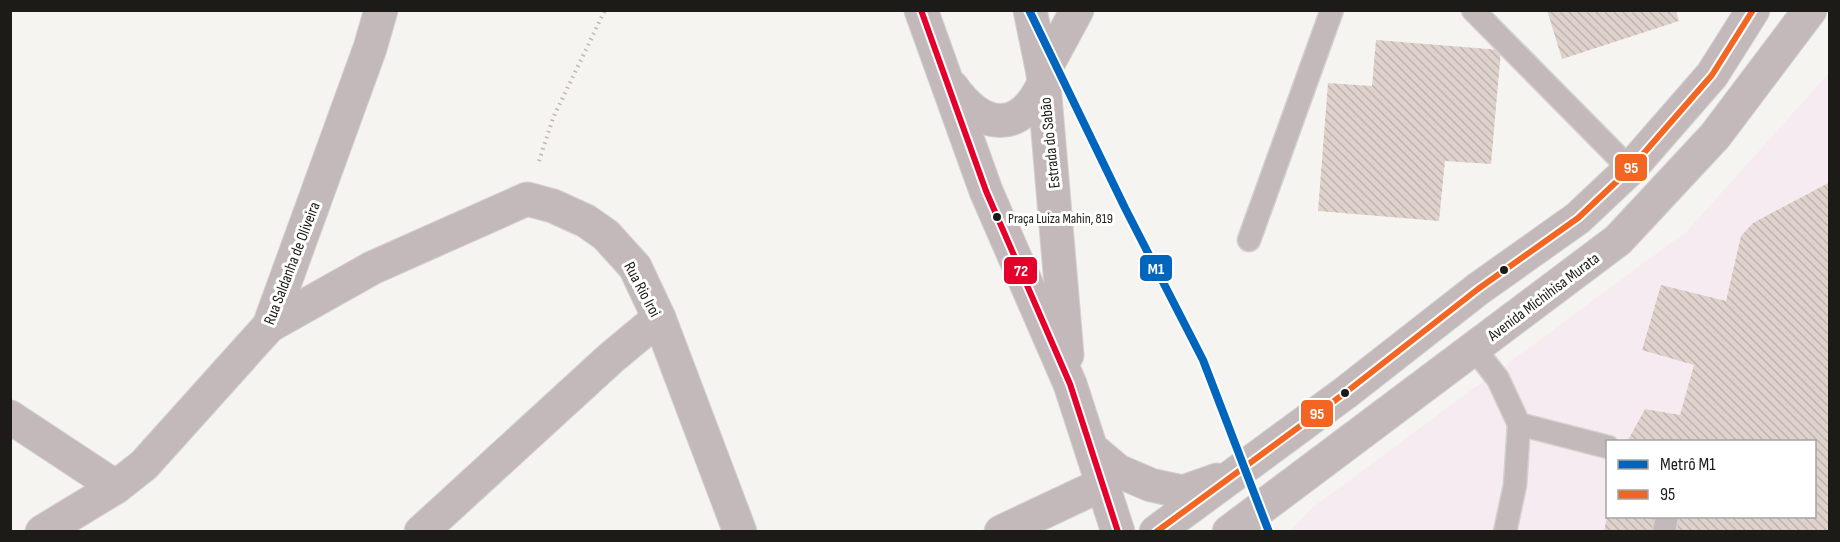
<svg xmlns="http://www.w3.org/2000/svg" width="1840" height="542" font-family="'Sofia Sans Condensed',sans-serif">
<style>
.medical{fill:#f7ebf2;fill-rule:evenodd}
.building{fill:url(#building-back-hatch)}
.lines{fill:none;stroke-linecap:round;stroke-linejoin:round}
.service-casing{stroke:#d2d1ce;stroke-width:25}
.minor-casing{stroke:#d2d1ce;stroke-width:35}
.tertiary-casing{stroke:#d2d1ce;stroke-width:35}
.path{stroke:#bdb8b7;stroke-width:4;stroke-dasharray:1.5 4.5;stroke-linecap:butt}
.service{stroke:#c3b9bb;stroke-width:22}
.minor{stroke:#c3b9bb;stroke-width:33}
.tertiary{stroke:#c3b9bb;stroke-width:33}
.bus-1-casing{stroke:#fff;stroke-width:10}
.bus-2-casing{stroke:#fff;stroke-width:10}
.bus-1{stroke:#f26522;stroke-width:6}
.bus-2{stroke:#e4002b;stroke-width:6}
.metro-1-casing{stroke:#fff;stroke-width:12}
.metro-1{stroke:#0065bd;stroke-width:8}
.bus-dot{fill:#1c1b18;stroke:#fff;stroke-width:2}
.labels{text-anchor:middle;stroke-width:6;stroke-linejoin:round;paint-order:stroke}
.bus-label{font-size:14px;fill:#1c1b18;stroke:#fff;text-anchor:start}
.street-label{font-size:16px;fill:#1c1b18;stroke:#fff}
.line-badge{stroke:#fff;stroke-width:2}
.badge-label{font-size:16px;text-anchor:middle;font-weight:bold;fill:#fff}
</style>
<defs>
<pattern id="building-back-hatch" width="6" height="6" patternUnits="userSpaceOnUse" patternTransform="scale(1.5)"><rect width="6" height="6" fill="#dfd2cc"/><path d="M-1 5l2 2M0 0l6 6M5-1l2 2" fill="none" stroke="#bfb4ae"/></pattern>
</defs>
<rect width="100%" height="100%" fill="#f6f4f0"/>
<!-- medical -->
<path class="medical" d="M 1829,73 L 1829,531 L 1289,532 L 1313,507 L 1687,231 ZM 1608,442 L 1814,442 L 1814,516 L 1608,516 Z"/>
<!-- building -->
<g class="building">
<polygon points="1547,10 1676,10 1679,21 1562,59"/>
<polygon points="1376,40 1501,50 1491,164 1445,161 1439,221 1318,211 1328,83 1372,86"/>
<polygon points="1830,182 1830,532 1604,532 1607,516 1814,516 1814,442 1627,442 1645,409 1680,415 1694,365 1642,350 1661,285 1726,301 1741,236 1753,223"/>
</g>
<g class="lines">
<!-- service casing -->
<g class="service-casing">
<g id="service">
<polyline points="1473,10 1630,169"/>
<polyline points="1249,240 1332,10"/>
<polyline points="1474,348 1498,379 1519,424 1515,485 1505,532"/>
<polyline points="1519,424 1608,447"/>
<polyline points="1664,532 1667,516"/>
</g>
</g>
<!-- minor casing -->
<g class="minor-casing">
<g id="minor">
<polyline points="1043,73 1077,10"/>
<polyline points="269,326 372,268 527,199 553,206 586,221 606,235 635,267 659,318 740,532"/>
<polyline points="10,417 116,487"/>
<polyline points="42,532 116,487 144,465 269,326 370,48 381,10"/>
<polyline points="421,532 611,358 659,318"/>
<polyline points="1001,532 1103,484"/>
</g>
</g>
<!-- tertiary casing -->
<g class="tertiary-casing">
<g id="tertiary">
<polyline points="921,10 986,191 1070,384 1118,532"/>
<polyline points="1030,10 1043,73 1067,355"/>
<path d="M 952,87 C 981,129 1019,135 1043,85"/>
<polyline points="1092,449 1118,471 1151,485 1183,492 1217,480"/>
<polyline points="1156,532 1345,393 1478,289 1578,218 1630,169 1712,75 1753,10"/>
<polyline points="1229,532 1618,240 1715,136 1810,10"/>
</g>
</g>
<!-- path -->
<polyline class="path" points="539,161 553,118 605,10"/>
<!-- service -->
<use href="#service" class="service"/>
<!-- minor -->
<use href="#minor" class="minor"/>
<!-- tertiary -->
<use href="#tertiary" class="tertiary"/>
<!-- bus-1 casing -->
<g class="bus-1-casing">
<polyline id="bus-1" points="1156,532 1345,393 1478,289 1578,218 1630,169 1712,75 1753,10"/>
</g>
<!-- bus-2 casing -->
<g class="bus-2-casing">
<polyline id="bus-2" points="921,10 986,191 1070,384 1118,532"/>
</g>
<!-- bus-1 -->
<use href="#bus-1" class="bus-1"/>
<!-- bus-2 -->
<use href="#bus-2" class="bus-2"/>
<!-- metro-1 casing -->
<g class="metro-1-casing">
<polyline id="metro-1" points="1029,10 1125,208 1203,360 1269,532"/>
</g>
<!-- metro-1 -->
<use href="#metro-1" class="metro-1"/>
</g>
<!-- markers -->
<g class="bus-dot">
<circle cx="997" cy="217" r="5"/>
<circle cx="1504" cy="270" r="5"/>
<circle cx="1345" cy="393" r="5"/>
</g>
<g class="labels">
<!-- bus labels -->
<g class="bus-label">
<text x="1008" y="223">Praça Luiza Mahin, 819</text>
</g>
<!-- street labels -->
<g class="street-label">
<text transform="translate(1049 143) rotate(-96)" y="6">Estrada do Sabão</text>
<text transform="translate(291 263) rotate(-69)" y="6">Rua Saldanha de Oliveira</text>
<text transform="translate(643 289) rotate(62)" y="6">Rua Rio Iroi</text>
<text transform="translate(1543 296) rotate(-37)" y="6">Avenida Michihisa Murata</text>
</g>
</g>
<g class="line-badge">
<rect x="1614" y="153" width="34" height="29" rx="6" fill="#f26522"/>
<rect x="1139" y="254" width="34" height="28" rx="6" fill="#0065bd"/>
<rect x="1003" y="256" width="35" height="29" rx="6" fill="#e4002b"/>
<rect x="1300" y="399" width="34" height="29" rx="6" fill="#f26522"/>
</g>
<g class="badge-label">
<text x="1631" y="173">95</text>
<text x="1156" y="274">M1</text>
<text x="1021" y="276">72</text>
<text x="1317" y="419">95</text>
</g>
<!-- border -->
<rect width="1840" height="542" fill="none" stroke="#1c1b18" stroke-width="24"/>
<!-- legend -->
<rect x="1606" y="440" width="210" height="78" fill="#ffffff" stroke="#a4a4a3" stroke-width="1.5"/>
<rect x="1618" y="460" width="30" height="9" fill="#0065bd" stroke="#a4a4a3" stroke-width="1.5"/>
<text x="1660" y="470" font-size="18" fill="#1c1b18">Metrô M1</text>
<rect x="1618" y="490" width="30" height="9" fill="#f26522" stroke="#a4a4a3" stroke-width="1.5"/>
<text x="1660" y="500" font-size="18" fill="#1c1b18">95</text>
</svg>
